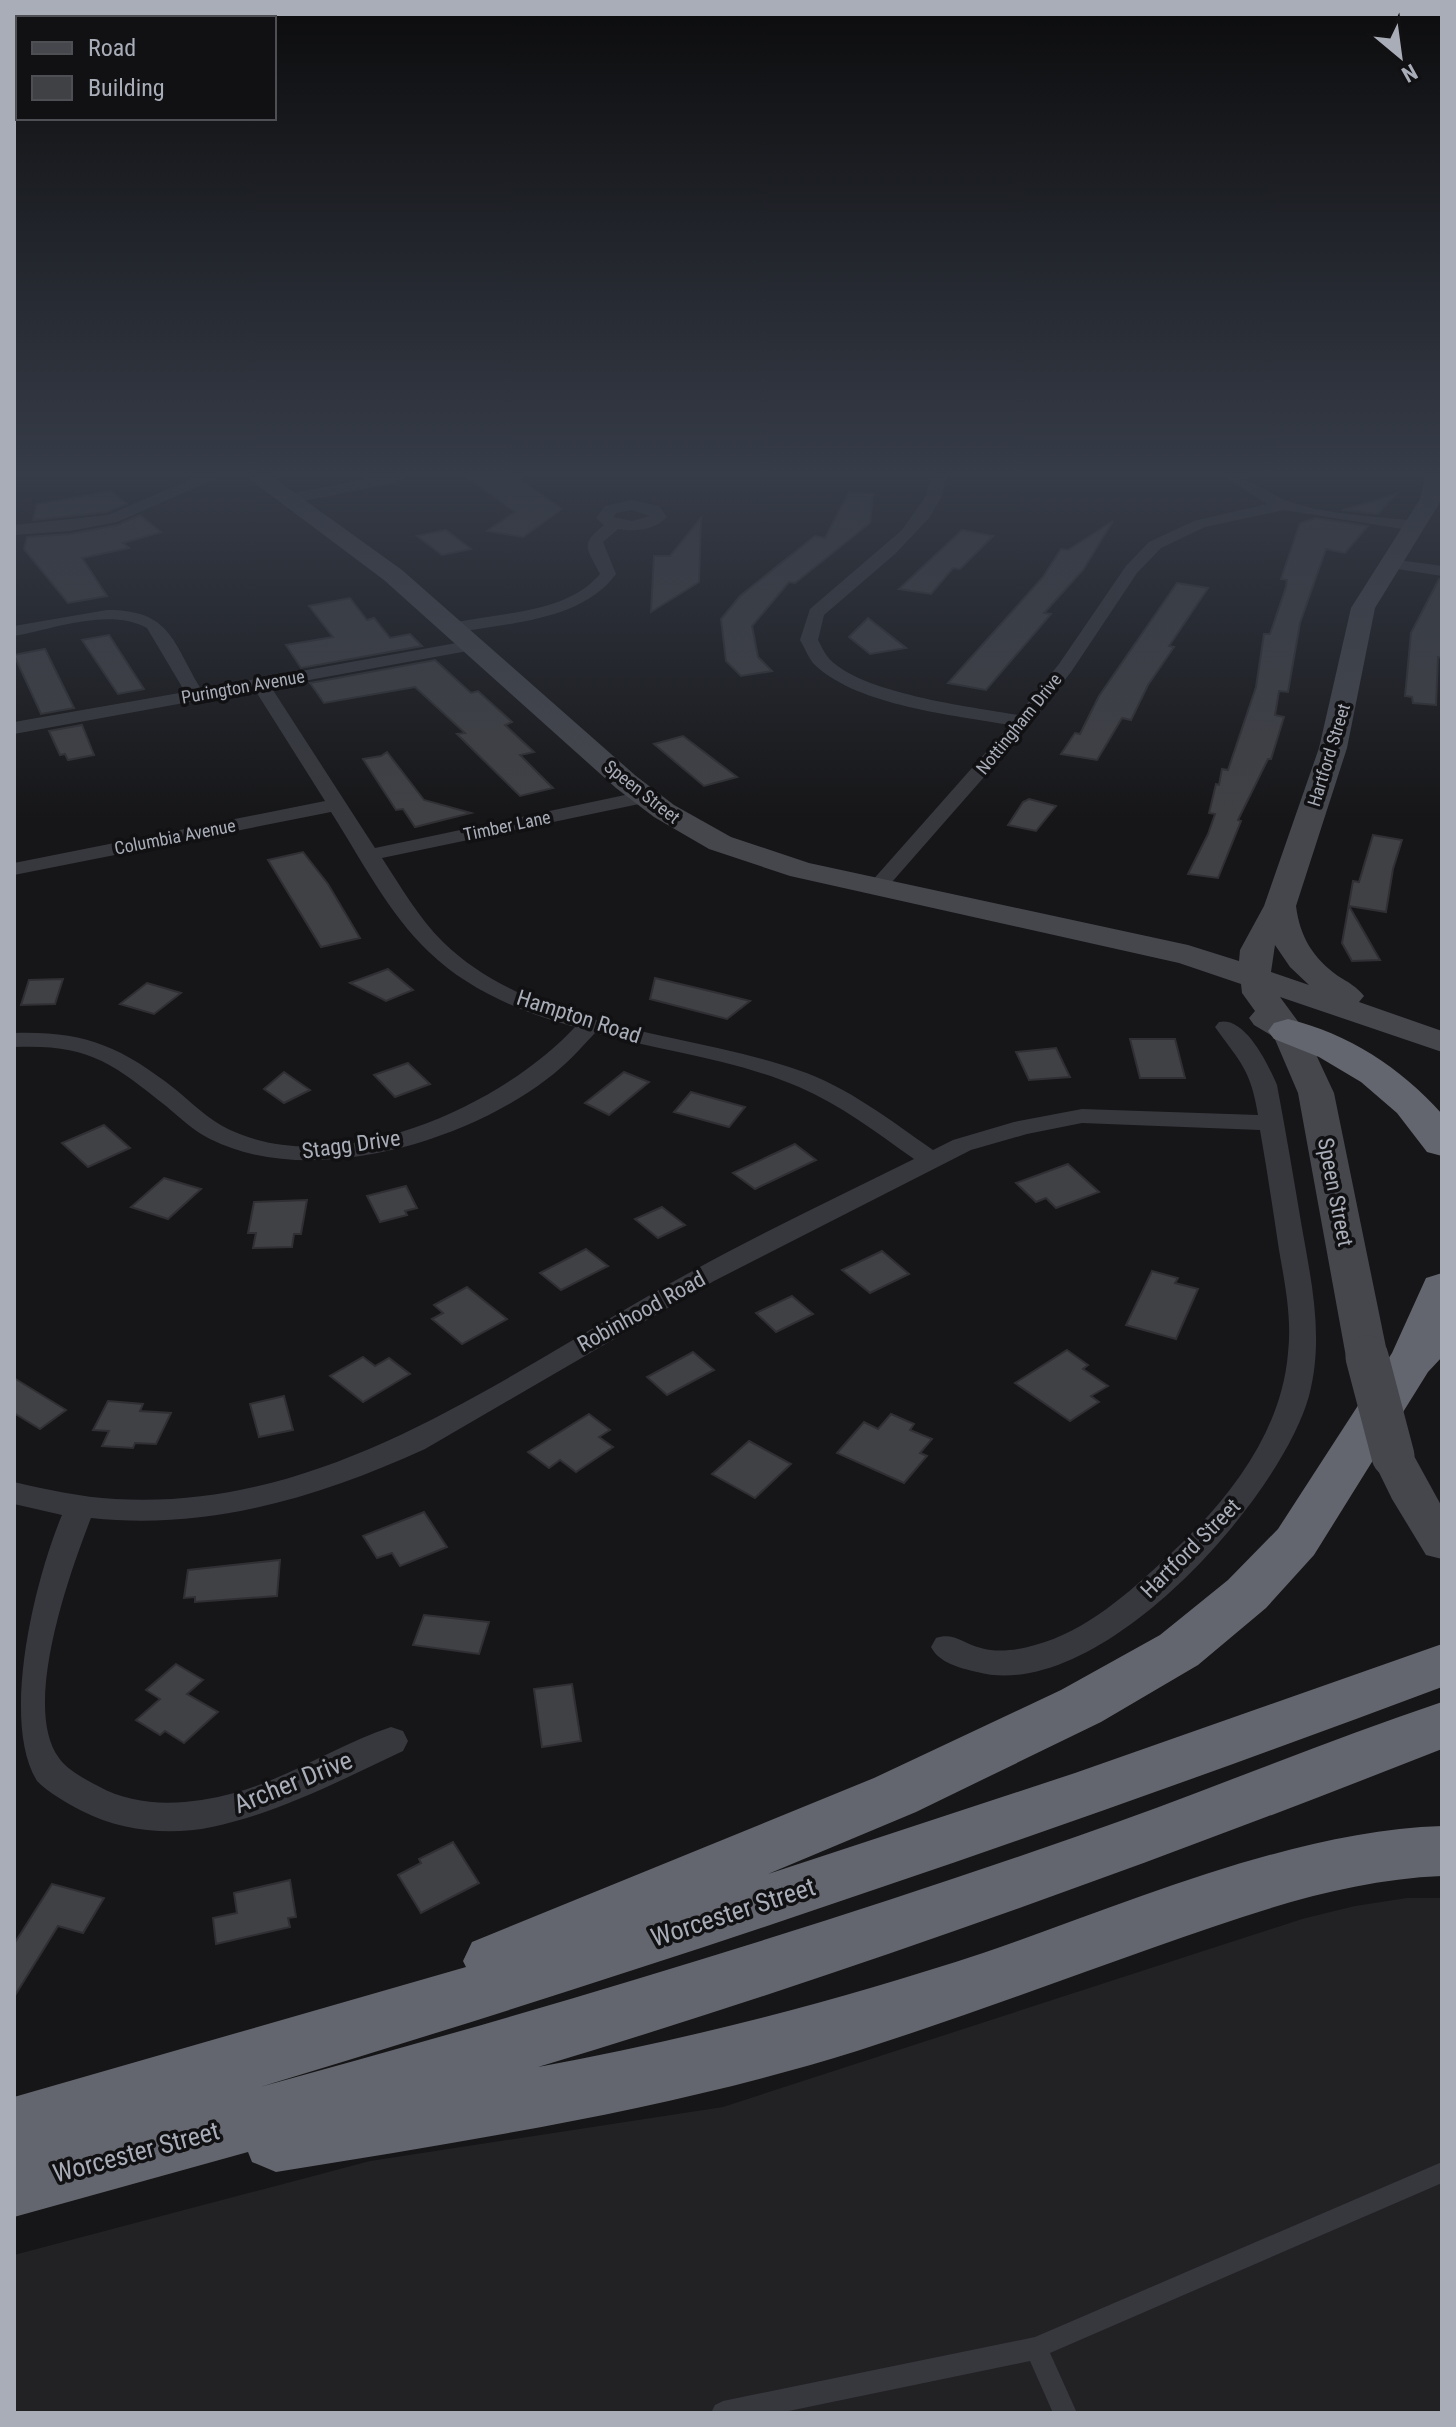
<svg xmlns="http://www.w3.org/2000/svg" width="1456" height="2427" font-family="'Roboto Condensed',sans-serif">
<style>
.built{fill:#222225}
.building{fill:#404145;stroke:#303034;stroke-width:2}
.lines{fill:none;stroke-linecap:round;stroke-linejoin:round}
.lane{fill:#37383d;fill-rule:evenodd}
.street{fill:#37383d;fill-rule:evenodd}
.secondary{fill:#45474d;fill-rule:evenodd}
.highway{fill:#63666e;fill-rule:evenodd}
.secondary-bridge{stroke:#45474d;stroke-width:43}
.labels{text-anchor:middle;stroke-width:7;stroke-linejoin:round;paint-order:stroke}
.far-street-label{font-size:18px;fill:#a8adb8;stroke:#111113}
.street-label{font-size:22px;fill:#a8adb8;stroke:#111113}
.near-street-label{font-size:26px;fill:#a8adb8;stroke:#111113}
</style>
<rect width="100%" height="100%" fill="#161618"/>
<!-- built -->
<polygon class="built" points="1407,1898 1442,1898 1442,2413 14,2413 14,2255 370,2161 723,2107 1302,1919 1355,1906"/>
<!-- building -->
<g class="building">
<polygon points="468,478 518,478 562,509 523,537 487,531 515,512"/>
<polygon points="111,491 127,504 107,512 33,520 37,504"/>
<polygon points="849,492 873,494 870,523 795,583 789,582 752,626 758,657 772,671 741,676 726,661 721,619 740,596 815,536 825,538"/>
<polygon points="1396,494 1378,514 1342,510 1350,508"/>
<polygon points="140,515 161,532 123,543 129,548 82,558 107,596 68,603 24,549 27,537 70,534 118,525"/>
<polygon points="701,518 699,582 651,612 654,556 670,556"/>
<polygon points="1316,518 1368,526 1345,553 1326,549 1300,623 1288,692 1279,691 1275,715 1284,717 1271,759 1268,759 1238,820 1241,821 1218,878 1188,874 1208,834 1215,814 1209,813 1216,784 1219,785 1222,769 1228,770 1256,687 1264,634 1270,634 1286,587 1287,580 1281,579 1300,523"/>
<polygon points="1113,521 1083,570 1044,613 1051,614 986,690 948,683 1043,577 1061,549 1068,550"/>
<polygon points="446,530 471,549 442,555 417,536"/>
<polygon points="962,530 993,536 960,569 953,568 931,594 899,589"/>
<polygon points="1439,579 1442,579 1442,658 1438,657 1436,705 1413,703 1412,697 1405,696 1411,633"/>
<polygon points="1177,583 1208,588 1169,646 1174,647 1148,685 1131,720 1122,718 1097,760 1061,754 1075,733 1080,734 1099,696"/>
<polygon points="350,598 367,620 374,618 390,638 410,634 422,646 301,668 286,645 333,637 309,606"/>
<polygon points="868,618 906,648 870,654 849,637"/>
<polygon points="109,635 144,689 118,694 82,640"/>
<polygon points="45,649 74,708 41,714 14,655"/>
<polygon points="435,660 471,693 478,691 512,722 505,725 534,752 520,755 553,788 520,796 457,734 465,733 415,687 324,703 310,683"/>
<polygon points="82,725 94,755 68,760 65,754 60,755 49,731"/>
<polygon points="683,736 737,777 704,786 654,744"/>
<polygon points="387,752 424,800 471,813 415,827 403,809 396,810 363,759 381,756"/>
<polygon points="1029,799 1056,806 1036,831 1008,825 1023,802"/>
<polygon points="1373,835 1402,840 1393,869 1386,912 1349,906 1380,960 1352,961 1342,943 1353,881 1359,882"/>
<polygon points="303,852 328,884 360,938 321,947 268,860"/>
<polygon points="388,969 413,990 386,1001 350,983"/>
<polygon points="655,978 718,993 750,1001 727,1019 650,999"/>
<polygon points="63,979 55,1004 21,1005 29,980"/>
<polygon points="147,983 181,993 154,1014 120,1004"/>
<polygon points="1130,1039 1175,1039 1185,1078 1140,1078"/>
<polygon points="1056,1048 1070,1077 1029,1080 1016,1052"/>
<polygon points="408,1063 430,1084 395,1097 374,1075"/>
<polygon points="284,1072 310,1090 284,1103 264,1089"/>
<polygon points="624,1072 649,1082 609,1115 585,1103"/>
<polygon points="691,1092 745,1107 729,1127 674,1112"/>
<polygon points="104,1125 130,1148 88,1167 62,1143"/>
<polygon points="795,1144 816,1160 755,1189 733,1173"/>
<polygon points="1068,1164 1099,1192 1056,1208 1046,1198 1036,1202 1016,1183"/>
<polygon points="164,1178 201,1189 168,1219 131,1207"/>
<polygon points="406,1186 417,1208 405,1211 407,1215 380,1222 367,1196"/>
<polygon points="307,1200 301,1234 294,1234 292,1247 253,1248 256,1233 248,1233 254,1202"/>
<polygon points="662,1207 685,1225 658,1238 635,1219"/>
<polygon points="586,1249 608,1266 561,1290 540,1273"/>
<polygon points="882,1251 909,1274 870,1293 842,1270"/>
<polygon points="1152,1271 1178,1278 1175,1283 1198,1289 1176,1339 1126,1325"/>
<polygon points="467,1287 507,1319 462,1344 432,1319 443,1313 434,1305"/>
<polygon points="792,1296 813,1314 776,1332 756,1313"/>
<polygon points="1067,1350 1088,1365 1083,1369 1108,1386 1091,1396 1099,1402 1070,1421 1015,1383"/>
<polygon points="693,1352 714,1370 667,1395 647,1377"/>
<polygon points="363,1357 375,1366 389,1358 410,1374 363,1402 330,1376"/>
<polygon points="14,1378 66,1410 40,1429 14,1413"/>
<polygon points="284,1396 293,1430 259,1437 250,1404"/>
<polygon points="108,1401 143,1404 140,1411 171,1413 156,1444 135,1443 133,1448 102,1446 109,1431 93,1430"/>
<polygon points="589,1414 610,1430 599,1437 613,1447 576,1472 560,1460 549,1468 528,1452"/>
<polygon points="891,1414 914,1424 910,1430 932,1439 920,1453 927,1456 904,1483 837,1453 864,1422 878,1429"/>
<polygon points="749,1441 791,1464 755,1498 712,1474"/>
<polygon points="424,1512 447,1547 400,1566 392,1553 377,1558 363,1536"/>
<polygon points="280,1560 277,1596 195,1602 195,1597 184,1598 188,1570"/>
<polygon points="424,1615 489,1622 479,1654 413,1645"/>
<polygon points="176,1664 203,1680 187,1694 218,1712 184,1743 165,1731 160,1735 136,1720 160,1699 146,1690"/>
<polygon points="572,1684 581,1741 542,1747 534,1689"/>
<polygon points="453,1842 479,1883 421,1913 398,1875 421,1863 419,1859"/>
<polygon points="290,1880 296,1917 288,1918 290,1927 216,1944 213,1918 237,1913 234,1893"/>
<polygon points="52,1884 104,1898 83,1933 58,1926 14,1997 14,1944"/>
</g>
<g class="lines">
<!-- lane -->
<polygon class="lane" points="1442,2162 1442,2183 1050,2353 1077,2413 1053,2413 1030,2361 779,2413 711,2413 715,2405 723,2401 1035,2337"/>
<!-- street -->
<g class="street">
<polygon points="194,478 218,478 117,522 70,531 14,535 14,525 108,515"/>
<polygon points="371,478 402,478 395,483 288,504 280,499 288,494"/>
<path d="M 930,478 L 946,478 L 942,496 L 929,518 L 895,554 L 824,615 L 818,640 C 821,645 823,651 827,656 C 856,693 972,707 1018,715 L 1059,664 L 1126,566 L 1149,542 L 1194,521 L 1267,504 L 1227,478 C 1258,478 1267,496 1296,504 C 1333,515 1376,516 1415,521 L 1423,526 L 1415,531 L 1284,510 L 1205,527 L 1161,548 L 1137,573 L 1071,672 L 1027,728 L 885,890 L 878,892 L 867,886 L 871,882 L 1010,725 C 953,715 860,706 816,666 C 809,660 805,648 800,640 L 810,609 L 902,530 L 926,496 Z"/>
<path d="M 632,500 L 659,506 L 667,517 C 654,530 636,532 618,529 L 603,542 L 616,574 C 582,621 507,623 454,633 L 448,632 L 445,628 L 448,624 C 496,612 566,615 600,574 C 587,548 579,545 604,525 L 596,518 L 605,506 ZM 632,510 L 650,516 L 632,521 L 613,517 L 616,513 Z"/>
<polygon points="1391,559 1442,566 1442,576 1385,567 1383,564"/>
<path d="M 107,610 C 171,610 172,641 201,689 L 473,640 L 479,641 L 482,645 L 479,649 L 473,650 L 271,687 L 375,848 L 644,791 L 654,797 L 644,803 L 382,858 C 401,887 418,917 443,942 C 532,1029 685,1031 798,1070 C 848,1087 890,1120 933,1150 L 953,1140 L 1014,1122 L 1082,1109 L 1258,1115 C 1251,1070 1240,1062 1215,1027 L 1219,1022 C 1245,1016 1268,1064 1277,1085 C 1286,1133 1294,1180 1302,1228 C 1312,1284 1324,1339 1309,1396 C 1280,1500 1098,1705 977,1672 C 960,1668 939,1663 931,1647 L 936,1638 C 954,1632 963,1644 981,1648 C 998,1653 1019,1650 1035,1645 C 1085,1632 1130,1592 1166,1558 C 1225,1504 1281,1436 1288,1353 C 1292,1319 1285,1284 1279,1250 C 1273,1210 1267,1170 1260,1130 L 1082,1123 L 1027,1134 L 971,1150 L 714,1281 L 425,1449 C 320,1497 208,1531 91,1518 C 70,1572 21,1707 59,1758 C 67,1770 85,1779 98,1786 C 139,1809 190,1805 234,1793 C 289,1778 337,1745 391,1727 L 403,1731 L 408,1741 L 403,1751 C 341,1780 279,1813 212,1827 C 169,1836 121,1831 82,1811 C 67,1803 49,1793 37,1781 C 0,1721 35,1579 62,1515 L 14,1504 L 14,1482 C 48,1490 81,1497 115,1499 C 317,1511 483,1390 650,1295 C 736,1245 825,1203 914,1159 C 877,1133 841,1105 799,1087 C 734,1059 662,1051 595,1033 C 580,1049 565,1066 547,1079 C 464,1143 309,1189 210,1139 C 194,1131 180,1118 166,1106 C 111,1062 88,1044 14,1047 L 14,1033 C 84,1031 120,1046 175,1089 C 192,1103 208,1119 228,1129 C 336,1181 500,1108 575,1027 C 523,1013 468,990 429,952 C 388,913 361,859 331,812 L 14,875 L 14,863 L 325,801 L 255,690 L 14,734 L 14,722 L 185,692 L 147,628 C 110,607 53,629 14,636 L 14,626 Z"/>
</g>
<!-- secondary -->
<g class="secondary">
<path d="M 248,478 L 274,478 L 402,570 L 636,776 L 674,805 L 731,837 L 809,863 L 1188,945 L 1239,961 L 1240,950 L 1264,906 L 1319,748 L 1351,608 L 1420,499 L 1425,478 L 1442,478 L 1442,499 L 1375,608 L 1347,748 L 1296,906 C 1300,937 1313,958 1338,976 C 1348,982 1357,987 1364,996 L 1359,1002 L 1442,1031 L 1442,1052 L 1280,997 L 1305,1031 L 1334,1093 L 1388,1357 L 1382,1367 L 1367,1371 L 1352,1367 L 1346,1357 L 1298,1093 L 1274,1037 L 1254,1025 L 1249,1018 L 1255,1011 L 1242,993 L 1241,984 L 1179,963 L 790,876 L 709,849 L 654,817 L 616,788 L 384,580 ZM 1275,945 L 1290,967 L 1309,985 L 1271,972 Z"/>
<polygon points="1393,1441 1408,1445 1442,1507 1442,1559 1426,1555 1392,1499 1371,1456 1378,1445"/>
</g>
<!-- highway -->
<g class="highway">
<path d="M 1288,1019 C 1349,1034 1400,1067 1442,1114 L 1442,1156 L 1427,1152 L 1397,1113 L 1361,1082 L 1319,1057 L 1274,1039 L 1268,1031 L 1274,1023 Z"/>
<path d="M 1442,1273 L 1442,1357 L 1428,1372 L 1314,1555 L 1266,1608 L 1198,1665 L 1101,1722 L 916,1812 L 768,1874 L 1075,1773 L 1442,1644 L 1442,1687 C 1052,1833 658,1967 260,2087 C 535,2012 809,1930 1078,1836 C 1200,1794 1319,1743 1442,1702 L 1442,1749 C 1145,1866 844,1975 538,2067 C 690,2039 837,2001 983,1953 C 1127,1904 1290,1831 1442,1826 L 1442,1876 C 1342,1880 1249,1914 1155,1947 C 1056,1982 957,2019 857,2051 C 668,2110 472,2140 276,2172 L 252,2162 L 248,2152 L 14,2217 L 14,2097 L 466,1967 L 463,1961 L 472,1942 L 874,1778 L 1061,1690 L 1160,1635 L 1228,1580 L 1278,1529 L 1392,1353 L 1426,1278 Z"/>
</g>
<!-- secondary-bridge -->
<polyline class="secondary-bridge" points="1367,1357 1393,1456"/>
</g>
<!-- sky -->
<linearGradient id="sky" x2="0" y2="1"><stop stop-color="#0c0c0d"/><stop offset="0.58" stop-color="#363c48"/><stop offset="1" stop-color="#363c48" stop-opacity="0"/></linearGradient>
<rect width="1456" height="818" fill="url(#sky)"/>
<g class="labels">
<!-- far-street labels -->
<g class="far-street-label">
<text transform="translate(243 687) rotate(-10)" y="6">Purington Avenue</text>
<text transform="translate(1019 724) rotate(-51)" y="6">Nottingham Drive</text>
<text transform="translate(1329 755) rotate(-73)" y="6">Hartford Street</text>
<text transform="translate(642 792) rotate(38)" y="6">Speen Street</text>
<text transform="translate(507 826) rotate(-12)" y="6">Timber Lane</text>
<text transform="translate(175 837) rotate(-11)" y="6">Columbia Avenue</text>
</g>
<!-- street labels -->
<g class="street-label">
<text transform="translate(579 1016) rotate(18)" y="8">Hampton Road</text>
<text transform="translate(351 1144) rotate(-8)" y="8">Stagg Drive</text>
<text transform="translate(1336 1192) rotate(79)" y="8">Speen Street</text>
<text transform="translate(641 1311) rotate(-29)" y="8">Robinhood Road</text>
<text transform="translate(1190 1548) rotate(-45)" y="8">Hartford Street</text>
</g>
<!-- near-street labels -->
<g class="near-street-label">
<text transform="translate(293 1782) rotate(-22)" y="9">Archer Drive</text>
<text transform="translate(733 1912) rotate(-18)" y="9">Worcester Street</text>
<text transform="translate(136 2152) rotate(-15)" y="9">Worcester Street</text>
</g>
</g>
<!-- border -->
<rect width="1456" height="2427" fill="none" stroke="#a8adb8" stroke-width="32"/>
<!-- legend -->
<rect x="16" y="16" width="260" height="104" fill="#111113" stroke="#4d4f55" stroke-width="2"/>
<rect x="32" y="42" width="40" height="12" fill="#45474d" stroke="#4d4f55" stroke-width="2"/>
<text x="88" y="56" font-size="24" fill="#a8adb8">Road</text>
<rect x="32" y="76" width="40" height="24" fill="#404145" stroke="#4d4f55" stroke-width="2"/>
<text x="88" y="96" font-size="24" fill="#a8adb8">Building</text>
<!-- north arrow -->
<g transform="translate(1400 56) rotate(151)" stroke="#111113" stroke-width="6" paint-order="stroke">
<path d="M0-6L14 30L0 20L-14 30Z" fill="#a8adb8"/>
<text y="-12" font-size="22" font-weight="bold" text-anchor="middle" fill="#a8adb8">N</text>
</g>
</svg>
